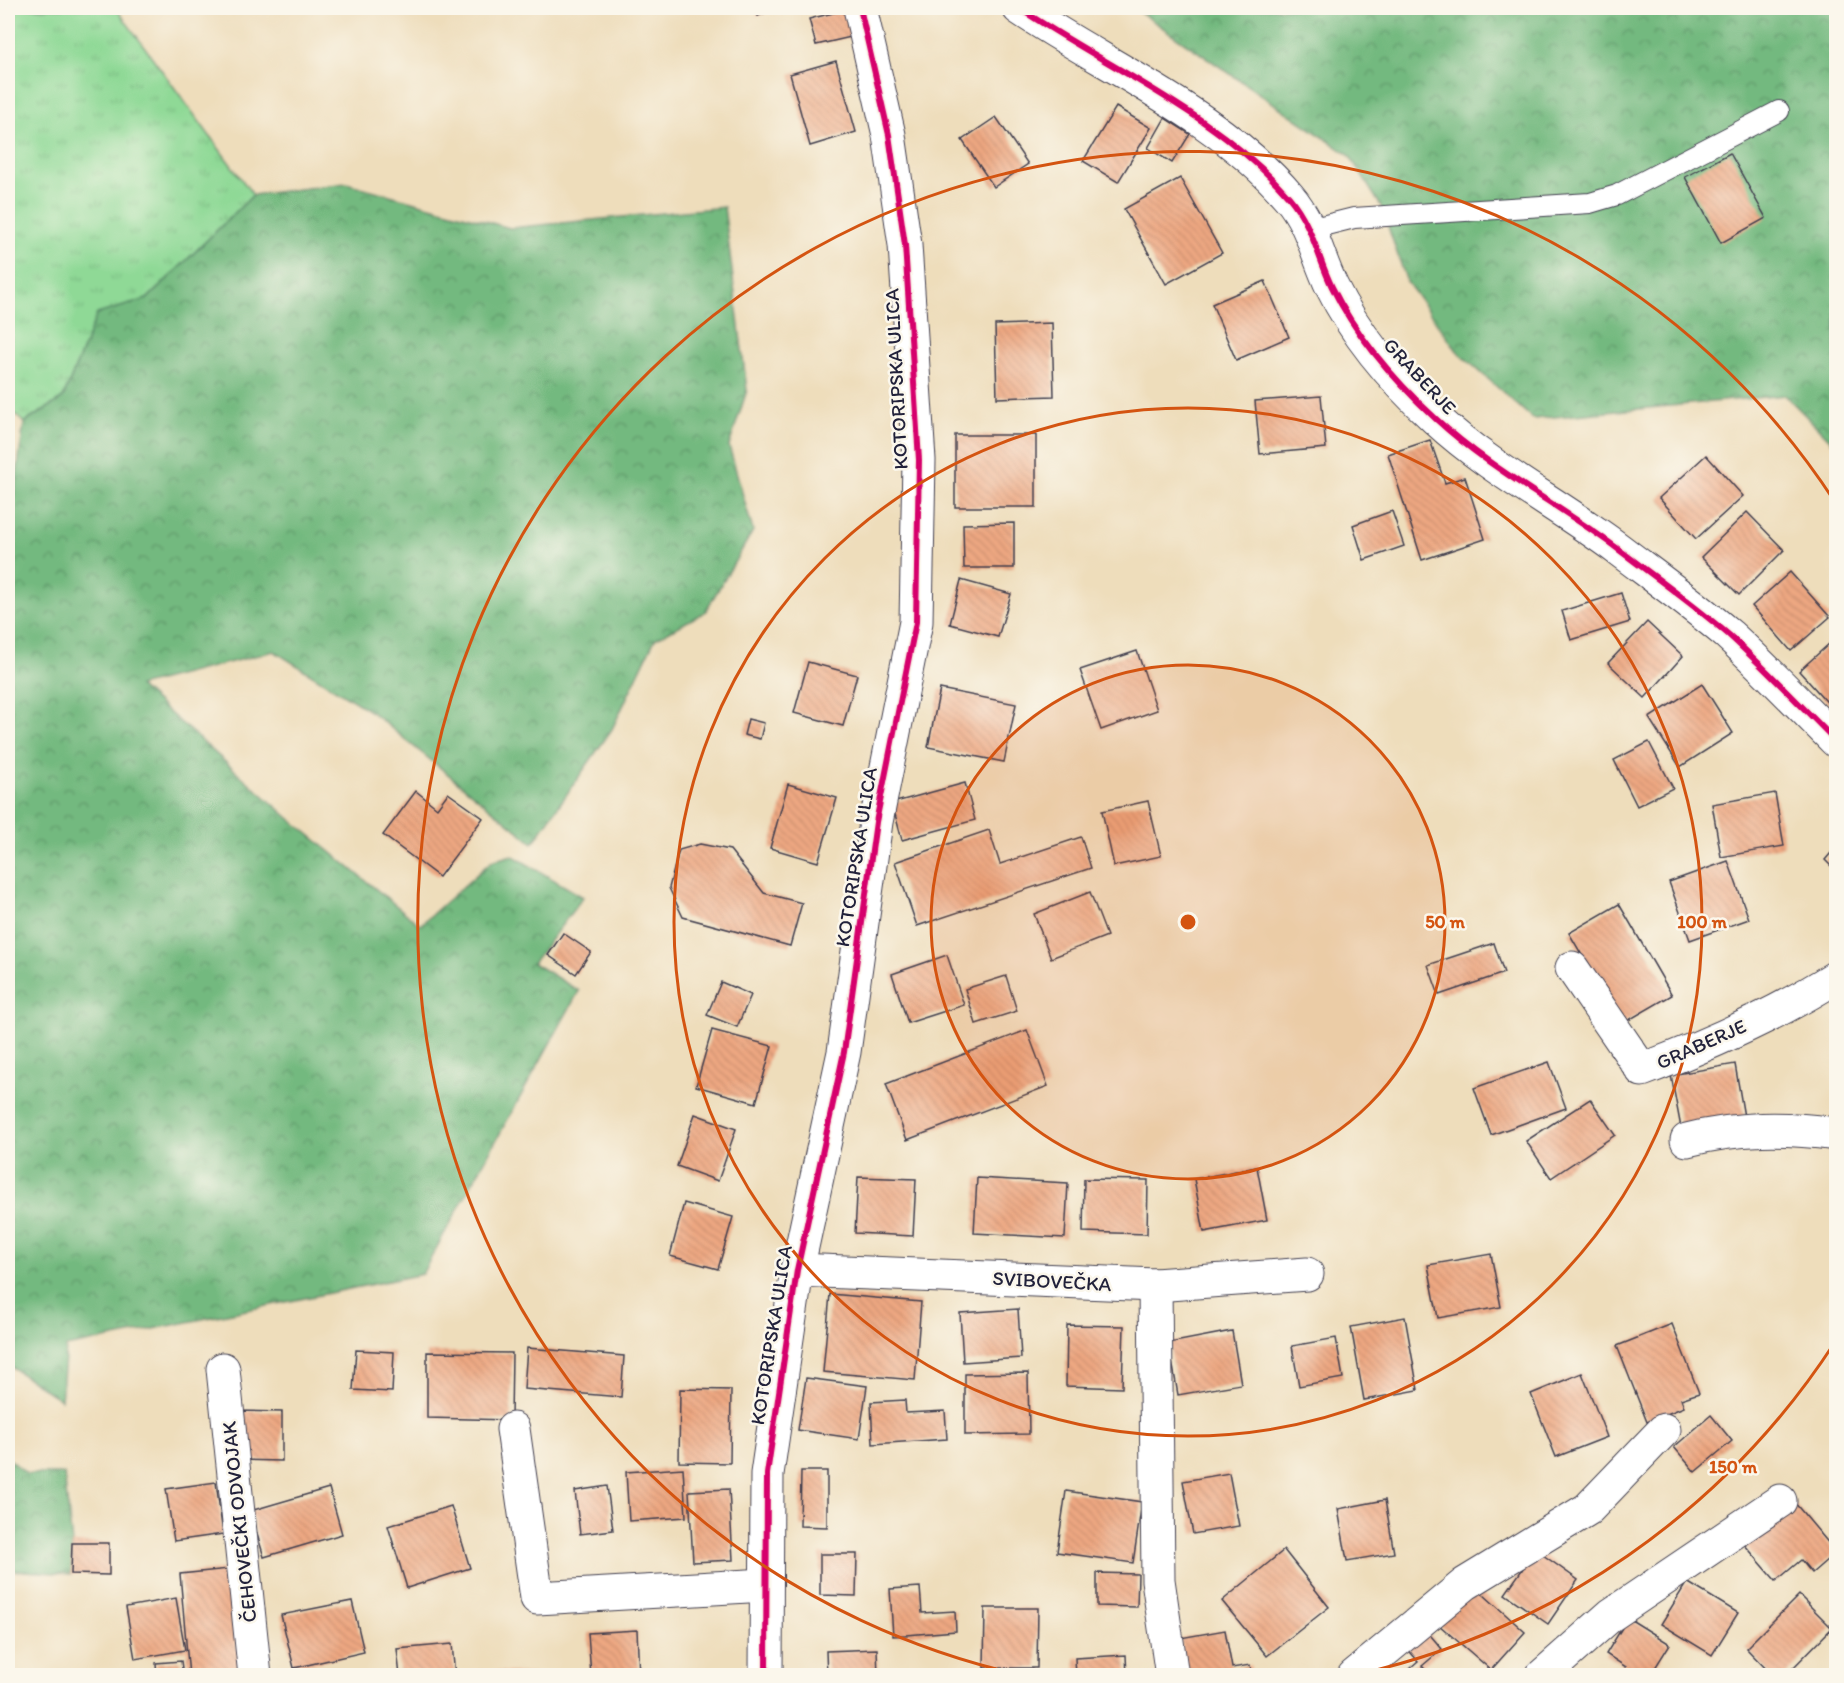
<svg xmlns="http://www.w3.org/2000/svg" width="1844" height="1683" font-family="Itim,sans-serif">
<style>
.grass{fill:url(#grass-tufts);stroke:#587e68;stroke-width:1.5}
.forest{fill:url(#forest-crowns);stroke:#4a6e5d;stroke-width:1.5}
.building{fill:url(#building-back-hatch)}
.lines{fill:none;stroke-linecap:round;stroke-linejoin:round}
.service-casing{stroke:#413e4e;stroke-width:22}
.minor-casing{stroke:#413e4e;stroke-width:35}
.tertiary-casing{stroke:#413e4e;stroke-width:35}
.service{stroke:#fff;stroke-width:20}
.minor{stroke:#fff;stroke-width:33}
.tertiary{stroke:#fff;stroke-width:33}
.cycleway-casing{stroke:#fbf7ec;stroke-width:10}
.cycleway{stroke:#d6006c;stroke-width:6}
.ring{fill:none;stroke:#d45411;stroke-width:3}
.labels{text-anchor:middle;stroke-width:5;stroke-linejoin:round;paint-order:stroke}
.street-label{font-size:20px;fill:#22223b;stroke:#fbf7ec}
.centre{fill:#d45411;stroke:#fbf7ec;stroke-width:3}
.ring-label{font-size:18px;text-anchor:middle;font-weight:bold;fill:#d45411;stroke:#fbf7ec;stroke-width:5;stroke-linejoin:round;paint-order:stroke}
</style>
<defs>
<pattern id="grass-tufts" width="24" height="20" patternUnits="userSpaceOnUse" patternTransform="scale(1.5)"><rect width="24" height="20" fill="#8fd996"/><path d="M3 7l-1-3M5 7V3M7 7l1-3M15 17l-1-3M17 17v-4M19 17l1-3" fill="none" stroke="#7bba82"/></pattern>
<pattern id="forest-crowns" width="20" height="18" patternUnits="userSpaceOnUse" patternTransform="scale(1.5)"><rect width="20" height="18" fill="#73b97f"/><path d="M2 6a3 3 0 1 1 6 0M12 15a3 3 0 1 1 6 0" fill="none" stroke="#5e9669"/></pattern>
<pattern id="building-back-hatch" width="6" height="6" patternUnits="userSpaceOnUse" patternTransform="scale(1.5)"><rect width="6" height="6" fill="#eda781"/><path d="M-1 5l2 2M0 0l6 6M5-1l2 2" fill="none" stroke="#cb8f70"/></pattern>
</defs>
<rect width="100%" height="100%" fill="#fbf7ec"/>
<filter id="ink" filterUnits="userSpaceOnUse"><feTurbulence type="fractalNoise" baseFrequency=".0167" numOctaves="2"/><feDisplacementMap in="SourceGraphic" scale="12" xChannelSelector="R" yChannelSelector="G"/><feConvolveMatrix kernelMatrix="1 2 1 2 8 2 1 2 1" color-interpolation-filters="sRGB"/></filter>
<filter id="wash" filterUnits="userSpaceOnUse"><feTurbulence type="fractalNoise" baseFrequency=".008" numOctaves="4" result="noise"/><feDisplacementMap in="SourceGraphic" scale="24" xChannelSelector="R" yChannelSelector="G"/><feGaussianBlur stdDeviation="1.35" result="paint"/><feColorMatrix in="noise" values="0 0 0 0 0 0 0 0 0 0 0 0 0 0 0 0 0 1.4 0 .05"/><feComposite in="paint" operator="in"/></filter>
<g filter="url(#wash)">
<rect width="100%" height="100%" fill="#edb"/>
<!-- grass -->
<polygon class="grass" points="8,8 116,8 253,195 147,299 97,315 63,398 24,423 8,406"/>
<!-- forest -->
<g class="forest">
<polygon points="1134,8 1836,8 1836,446 1785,395 1533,419 1458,352 1407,282 1381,206 1349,155"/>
<polygon points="346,183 510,228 724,207 747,390 729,446 753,531 705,612 655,639 612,729 533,843 370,711 274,651 139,686 289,818 420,925 492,861 512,855 583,897 533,963 579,991 422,1274 66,1347 61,1400 8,1365 8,521 12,508 24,423 63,398 97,314 147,299 253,195"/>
<polygon points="8,1458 27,1474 64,1474 72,1543 71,1574 8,1570"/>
</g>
<g id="blocks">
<!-- building -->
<g class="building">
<polygon points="753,8 776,8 758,16"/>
<polygon points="845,10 851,37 816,45 809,19"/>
<polygon points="836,61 856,132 810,146 790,74"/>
<polygon points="1116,107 1151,128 1118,182 1083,161"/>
<polygon points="996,117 1028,164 994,187 962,140"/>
<polygon points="1165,118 1190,134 1172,163 1148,148"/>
<polygon points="1730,153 1766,218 1721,243 1685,177"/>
<polygon points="1180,178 1222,253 1166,284 1124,209"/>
<polygon points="1265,281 1289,337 1236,360 1212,304"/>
<polygon points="1052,323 1054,396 997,398 995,325"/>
<polygon points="1321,396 1326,448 1260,454 1255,401"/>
<rect x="955" y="435" width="81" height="72"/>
<polygon points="1430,440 1445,483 1465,477 1485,539 1422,560 1388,454"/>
<polygon points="1706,455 1743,496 1696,539 1659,498"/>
<polygon points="1392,511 1404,546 1364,560 1353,525"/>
<polygon points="1747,512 1784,550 1739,595 1701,557"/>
<polygon points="1014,523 1014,568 964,568 963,524"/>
<polygon points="1790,572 1830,617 1791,651 1752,606"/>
<polygon points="961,580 1011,594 998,637 950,624"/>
<polygon points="1621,593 1630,622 1571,640 1562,611"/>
<polygon points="1647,622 1683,656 1645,698 1608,663"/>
<polygon points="1830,643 1836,650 1835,711 1799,671"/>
<polygon points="1137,651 1157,710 1101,730 1080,670"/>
<polygon points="808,662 857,675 843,726 794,713"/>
<polygon points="1702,684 1733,733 1680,767 1649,718"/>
<polygon points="940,689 1016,704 1004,762 928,747"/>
<polygon points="748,719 764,723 760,739 744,735"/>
<polygon points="1649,742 1673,788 1637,806 1614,760"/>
<polygon points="965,783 975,820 902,840 892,803"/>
<polygon points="788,784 837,798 818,862 770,848"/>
<polygon points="416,791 437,808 448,793 483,818 439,877 383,835"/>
<polygon points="1775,793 1784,846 1721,857 1712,804"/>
<polygon points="1148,801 1161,856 1114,866 1102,811"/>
<polygon points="989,830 1000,864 1081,837 1091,868 917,926 895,862"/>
<polygon points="700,844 730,850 764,893 802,903 790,946 683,917 669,888 679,850"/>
<polygon points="1836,847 1836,871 1825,860"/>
<polygon points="1728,861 1749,919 1690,940 1669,882"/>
<polygon points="1090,892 1107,936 1051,958 1034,914"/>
<polygon points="1619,904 1672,995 1622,1024 1569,933"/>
<polygon points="563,933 591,952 576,974 548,955"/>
<polygon points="1494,943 1504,973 1439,995 1428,965"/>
<polygon points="947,955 964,1005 908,1023 892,974"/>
<polygon points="1006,976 1017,1011 976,1024 965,989"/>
<polygon points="721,982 751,995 737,1027 707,1015"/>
<polygon points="712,1030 772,1046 756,1103 696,1086"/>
<polygon points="1027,1030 1048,1086 907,1140 886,1084"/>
<polygon points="1549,1062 1566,1108 1491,1135 1474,1088"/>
<polygon points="1735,1064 1744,1117 1681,1128 1671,1075"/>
<polygon points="1590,1099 1615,1135 1551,1178 1526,1141"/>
<polygon points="695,1114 736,1129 718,1181 677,1166"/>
<polygon points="1257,1167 1267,1220 1204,1232 1194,1179"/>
<polygon points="858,1177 916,1179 913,1236 855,1233"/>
<polygon points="977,1178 1068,1183 1065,1238 974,1233"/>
<polygon points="1084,1179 1148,1180 1147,1234 1083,1232"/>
<polygon points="684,1203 733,1217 718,1269 670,1256"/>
<polygon points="1491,1254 1501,1307 1438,1318 1428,1265"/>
<polygon points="830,1294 921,1302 915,1380 823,1372"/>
<polygon points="1018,1309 1021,1358 963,1362 960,1313"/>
<polygon points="1405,1317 1418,1390 1364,1400 1351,1327"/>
<polygon points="1672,1324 1699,1393 1681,1399 1684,1407 1647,1422 1617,1346"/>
<polygon points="1067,1325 1124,1326 1122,1388 1066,1386"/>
<polygon points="1232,1331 1241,1384 1178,1395 1169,1343"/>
<polygon points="1336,1338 1343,1378 1299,1386 1292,1346"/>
<polygon points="527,1348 624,1356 621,1397 524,1389"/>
<polygon points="356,1350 394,1352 392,1392 353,1390"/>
<polygon points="427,1352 512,1353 511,1420 427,1418"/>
<polygon points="1028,1373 1029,1434 965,1435 965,1374"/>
<polygon points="1582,1373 1607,1437 1556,1457 1531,1394"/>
<polygon points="806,1378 867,1386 859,1439 798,1430"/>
<polygon points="680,1389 731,1390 730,1463 679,1462"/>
<polygon points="905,1400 906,1413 945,1411 947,1439 873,1444 871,1402"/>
<polygon points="236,1411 282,1412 282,1461 235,1460"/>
<polygon points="1711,1415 1732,1441 1695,1472 1674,1447"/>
<polygon points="683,1468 686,1517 629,1521 626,1472"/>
<polygon points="801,1471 827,1471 827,1527 800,1526"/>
<polygon points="1229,1473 1239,1526 1193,1534 1183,1481"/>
<polygon points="216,1482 223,1534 174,1541 166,1489"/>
<polygon points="607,1486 613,1530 580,1534 575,1491"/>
<polygon points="329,1488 342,1534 264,1557 250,1511"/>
<polygon points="729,1489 733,1560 693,1562 689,1491"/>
<polygon points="1066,1491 1142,1502 1133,1563 1057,1552"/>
<polygon points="1385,1500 1394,1553 1347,1561 1338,1509"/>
<polygon points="1794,1502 1836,1552 1812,1573 1801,1560 1776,1581 1744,1544"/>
<polygon points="451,1506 470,1568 407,1588 388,1526"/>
<polygon points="72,1543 109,1543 109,1575 71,1574"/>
<polygon points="1284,1550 1329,1607 1267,1656 1222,1601"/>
<polygon points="1536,1550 1578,1580 1548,1624 1505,1594"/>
<polygon points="820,1554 857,1554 856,1596 820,1595"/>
<polygon points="229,1569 240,1676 189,1676 180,1574"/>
<polygon points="1097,1573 1138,1574 1137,1607 1097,1606"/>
<polygon points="1687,1582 1738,1613 1712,1655 1661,1624"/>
<polygon points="1474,1586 1525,1632 1491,1670 1439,1625"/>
<polygon points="920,1587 922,1613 955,1611 956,1631 893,1636 890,1589"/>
<polygon points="1799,1595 1832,1628 1785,1676 1773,1676 1746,1648"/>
<polygon points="176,1598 185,1650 135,1659 126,1607"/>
<polygon points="352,1601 364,1652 294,1668 281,1615"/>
<polygon points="985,1608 1038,1608 1037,1668 984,1668"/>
<polygon points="1628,1618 1670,1644 1650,1676 1620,1676 1626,1667 1606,1654"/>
<polygon points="1425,1629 1442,1649 1422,1666 1431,1676 1401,1676 1418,1661 1405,1646"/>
<polygon points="637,1630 639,1676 591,1676 588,1633"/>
<polygon points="1225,1630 1232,1668 1250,1665 1252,1676 1187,1676 1180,1638"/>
<polygon points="452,1644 455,1676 400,1676 397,1649"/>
<polygon points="877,1649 878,1676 827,1676 826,1651"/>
<polygon points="1126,1655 1127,1676 1076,1676 1075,1658"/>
<polygon points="181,1661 183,1676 157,1676 156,1663"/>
<polygon points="477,1670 534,1674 534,1676 477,1676"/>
</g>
</g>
</g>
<g filter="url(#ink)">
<use href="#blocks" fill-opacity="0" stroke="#413e4e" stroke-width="1.5"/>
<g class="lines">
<!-- service casing -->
<g class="service-casing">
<polyline id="service" points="1310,229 1354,218 1590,203 1617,195 1779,111"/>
</g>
<!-- minor casing -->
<g class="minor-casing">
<g id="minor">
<path d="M 1572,968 L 1642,1070 C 1708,1045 1776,1015 1836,977"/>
<path d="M 1687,1140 C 1738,1127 1785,1127 1836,1134"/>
<polyline points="797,1270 1155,1285 1307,1274"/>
<polyline points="1155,1285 1158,1580 1172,1676"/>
<polyline points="223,1369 255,1676"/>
<polyline points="513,1429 537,1598 766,1585"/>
<polyline points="766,1676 767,1474 797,1270 844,1052 876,822 916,622 919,460 905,245 889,135 860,8"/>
<polyline points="1354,1676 1465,1584 1588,1509 1664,1430"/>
<polyline points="1542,1676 1611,1615 1780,1501"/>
</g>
</g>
<!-- tertiary casing -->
<g class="tertiary-casing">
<path id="tertiary" d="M 1019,8 C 1108,68 1219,115 1289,197 C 1312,224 1317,256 1332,287 C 1356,336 1396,382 1436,419 C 1491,470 1558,504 1618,549 C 1655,577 1694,605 1729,635 C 1766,669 1801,706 1836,741"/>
</g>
<!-- service -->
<use href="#service" class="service"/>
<!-- minor -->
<use href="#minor" class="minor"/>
<!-- tertiary -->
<use href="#tertiary" class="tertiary"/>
<!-- cycleway casing -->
<g class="cycleway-casing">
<g id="cycleway">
<path d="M 1019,8 C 1108,68 1219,115 1289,197 C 1312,224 1317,256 1332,287 C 1356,336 1396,382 1436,419 C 1491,470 1558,504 1618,549 C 1655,577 1694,605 1729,635 C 1766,669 1801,706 1836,741"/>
<polyline points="766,1676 767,1474 797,1270 844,1052 876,822 916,622 919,460 905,245 889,135 860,8"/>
</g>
</g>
<!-- cycleway -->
<use href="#cycleway" class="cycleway"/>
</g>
</g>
<!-- distance rings -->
<circle cx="1188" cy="922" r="257" fill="#d45411" fill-opacity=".12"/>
<g class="ring">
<circle cx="1188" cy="922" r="257"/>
<circle cx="1188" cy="922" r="514"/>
<path d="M1835 1342A771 771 0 0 1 1355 1675M1021 1675A771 771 0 1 1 1835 502"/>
</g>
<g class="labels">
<!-- street labels -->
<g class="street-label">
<text transform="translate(1420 376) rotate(47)" y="7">GRABERJE</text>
<text transform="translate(896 379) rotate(-93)" y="7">KOTORIPSKA ULICA</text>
<text transform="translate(856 857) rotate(-81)" y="7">KOTORIPSKA ULICA</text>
<text transform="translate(1701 1044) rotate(-24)" y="7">GRABERJE</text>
<text transform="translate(1052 1281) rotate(3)" y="7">SVIBOVEČKA</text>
<text transform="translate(771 1335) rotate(-81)" y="7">KOTORIPSKA ULICA</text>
<text transform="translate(239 1522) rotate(-96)" y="7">ČEHOVEČKI ODVOJAK</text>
</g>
</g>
<circle cx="1188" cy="922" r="9" class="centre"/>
<g class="ring-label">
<text x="1445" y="928">50 m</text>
<text x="1702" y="928">100 m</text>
<text x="1733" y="1473">150 m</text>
</g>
<!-- margin -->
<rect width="1844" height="1683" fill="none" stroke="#fbf7ec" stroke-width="30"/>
</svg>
